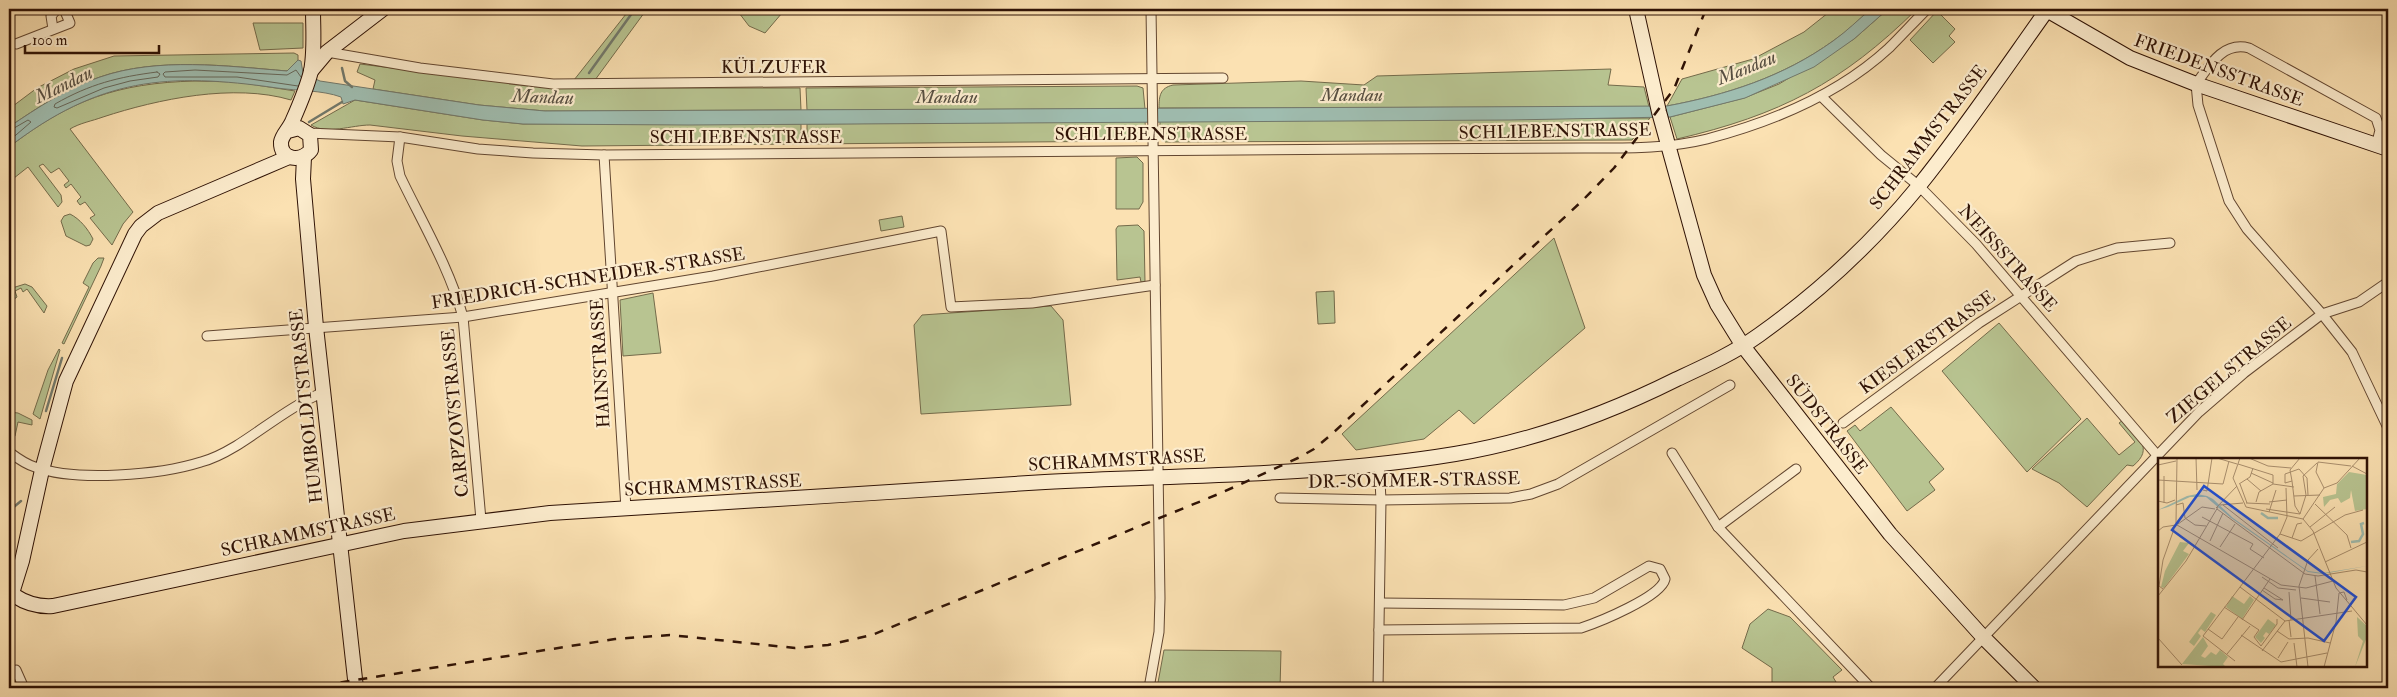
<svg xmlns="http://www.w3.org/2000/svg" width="2397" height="697" font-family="'IM FELL Double Pica',serif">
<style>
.green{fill:#b8c491;stroke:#746b4b}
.water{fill:#9fbdb0;stroke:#72796c}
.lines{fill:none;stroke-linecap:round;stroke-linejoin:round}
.shore{stroke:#67685a;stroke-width:1}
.stream{stroke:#72796c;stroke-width:2.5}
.street-casing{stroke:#624630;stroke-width:11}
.secondary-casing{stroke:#2f1205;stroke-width:16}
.street{stroke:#fceccd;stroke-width:9}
.secondary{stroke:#fceccd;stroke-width:14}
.rail{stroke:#2f1205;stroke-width:2.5;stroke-dasharray:9 9;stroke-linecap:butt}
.labels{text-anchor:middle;stroke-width:4.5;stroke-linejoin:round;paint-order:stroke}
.street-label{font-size:18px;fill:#2f1205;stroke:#fceccd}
.water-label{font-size:19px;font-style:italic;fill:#564e41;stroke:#fceccd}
.inset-river{fill:none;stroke:#9fbdb0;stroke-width:2.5}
.inset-road{fill:none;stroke:#a98e6d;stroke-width:1}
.view{fill:#1d4ed8;fill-opacity:0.15;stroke:#1d4ed8;stroke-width:2.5}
.inset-edge{fill:none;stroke:#2f1205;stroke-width:2.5}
</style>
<rect width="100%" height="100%" fill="#fbe1b2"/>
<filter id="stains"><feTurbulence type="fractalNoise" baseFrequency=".004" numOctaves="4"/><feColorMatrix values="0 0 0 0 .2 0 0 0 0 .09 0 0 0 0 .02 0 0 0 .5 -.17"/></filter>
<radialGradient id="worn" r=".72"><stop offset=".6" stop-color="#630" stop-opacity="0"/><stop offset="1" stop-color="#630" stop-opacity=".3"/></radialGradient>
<!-- green -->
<g class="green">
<polygon points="630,9 647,9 595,80 574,80"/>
<polygon points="736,9 782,9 782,13 765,33 749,26"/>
<path d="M 1833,9 L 1871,9 C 1859,19 1847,32 1833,41 C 1783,77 1726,95 1667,106 L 1682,79 L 1753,59 L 1804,32 Z"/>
<path d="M 1888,9 L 1917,9 C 1842,83 1780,115 1677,139 L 1670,117 L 1744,98 L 1779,84 L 1854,39 Z"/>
<polygon points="1937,11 1955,29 1949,36 1955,42 1933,63 1910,40"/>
<polygon points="253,23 303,23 303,48 260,50"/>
<path d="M 294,53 L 298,55 L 298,60 L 287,71 C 227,66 158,57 100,77 C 67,88 37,108 9,127 L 9,109 L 37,88 L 74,69 L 114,56 Z"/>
<polygon points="360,64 553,88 800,88 801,110 545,111 479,105 373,89 375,80 357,72"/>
<path d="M 1611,69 L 1608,85 L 1644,87 L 1649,107 L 1159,108 C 1159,96 1160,88 1173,85 L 1301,81 L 1364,85 L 1377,76 Z"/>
<path d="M 195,81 L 237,82 L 295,91 L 291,100 C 234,83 158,99 103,117 C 92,121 80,123 70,129 L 133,212 L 123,224 L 112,245 L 90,218 L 95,215 L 85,202 L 80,205 L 77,201 L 81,197 L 71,184 L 66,188 L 64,185 L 69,181 L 59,168 L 51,173 L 43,164 L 39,166 L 61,195 L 62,202 L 58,207 L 28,167 L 9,182 L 9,147 C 70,100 117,83 195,81 Z"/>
<polygon points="1137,86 1143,88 1145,109 807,110 806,88"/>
<path d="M 355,100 L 483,120 L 523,124 L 801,124 L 801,141 L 800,144 L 582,146 L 462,136 L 370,125 C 352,125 327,135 311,125 Z"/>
<polygon points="1650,118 1632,140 1165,142 1160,137 1160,121"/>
<polygon points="1145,121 1146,137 1137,141 808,144 807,141 807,124"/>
<polygon points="1137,157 1143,163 1143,202 1139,209 1116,209 1116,158"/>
<path d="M 70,214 C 80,219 88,229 93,239 L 90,245 L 86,246 L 66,236 L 61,221 L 64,216 Z"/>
<polygon points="902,216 904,227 881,231 879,220"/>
<polygon points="1138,225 1144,231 1145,282 1141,282 1140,277 1117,280 1116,229 1118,226"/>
<polygon points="1554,238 1585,328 1474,424 1459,410 1424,439 1356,450 1342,434"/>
<polygon points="98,258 104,258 101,266 64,344 62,343 89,287 83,283 93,263"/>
<polygon points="25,284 32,287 47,306 44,313 27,289 23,292 21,288 15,291 17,297 9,303 9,289"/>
<polygon points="1334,291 1335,323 1318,324 1316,292"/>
<polygon points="653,293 661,353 623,356 620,300"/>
<polygon points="1051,306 1063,320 1071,405 921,414 914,325 922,315"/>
<polygon points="1999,323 2081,419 2027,472 1942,371"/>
<polygon points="59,349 60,350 40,419 33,414 48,370"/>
<polygon points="1891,407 1944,469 1929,482 1935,490 1907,511 1847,431 1855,425 1860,431"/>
<polygon points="9,412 18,413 32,420 32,425 18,422 15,436 9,443"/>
<path d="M 2087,418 L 2119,455 L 2135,442 L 2119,423 L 2123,420 C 2137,436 2155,448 2133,466 L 2127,465 L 2087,507 L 2059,483 L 2032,469 Z"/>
<polygon points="1768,609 1790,617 1842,670 1833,677 1836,682 1830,688 1775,688 1772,683 1772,668 1742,648 1750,624"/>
<polygon points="1164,650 1281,651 1280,688 1157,688"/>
</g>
<!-- water -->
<path class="water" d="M 1871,9 L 1888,9 L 1854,39 L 1814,67 L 1745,98 L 1670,117 L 1510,120 L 688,125 L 523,124 L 483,120 L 355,100 L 343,104 L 341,97 C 322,90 298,91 277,88 C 167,72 99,78 9,147 L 9,127 C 37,108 67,88 100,77 C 158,57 226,66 287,71 L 298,60 L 301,61 L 303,73 L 320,81 L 479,105 L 545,111 L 1667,106 C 1726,95 1783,77 1833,41 C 1847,31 1859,19 1871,9 Z"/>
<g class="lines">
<!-- shore -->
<g class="shore">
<path d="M 157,72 L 160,74 L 158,77 L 130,81 L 104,88 L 57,108 L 54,107 L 55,104 C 90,84 118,77 157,72 Z"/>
<polyline points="298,86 237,77 165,77 163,74 165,72 195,70 287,75 296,70 301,77"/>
<polyline points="9,131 28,120 31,122 9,141"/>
</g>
<!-- stream -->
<g class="stream">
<polyline points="342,68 345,81 352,87"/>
<polyline points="589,73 635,9"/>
<polyline points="309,122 342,102"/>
<polyline points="46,411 62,358"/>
<polyline points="9,511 21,501"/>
</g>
<!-- street casing -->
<g class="street-casing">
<g id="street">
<polyline points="53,29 51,16 57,9"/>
<polyline points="16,44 70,23 64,9"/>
<polyline points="327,52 420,68 553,84 1223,78"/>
<polyline points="1821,96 1881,155 1919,186 1976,244 2157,455"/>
<path d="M 308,133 L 400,137 L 478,149 L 533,153 L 604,155 C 860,153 1116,151 1372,149 C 1443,148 1513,149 1584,148 C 1625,148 1667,149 1707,139 C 1772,122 1838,95 1889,48 C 1902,35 1914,22 1927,9"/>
<path d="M 400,137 L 397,161 L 400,176 C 422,222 449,267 463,317 L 481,520"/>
<path d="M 2376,146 L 2380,130 L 2376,118 L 2249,48 C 2223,41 2209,66 2196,84 L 2198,105 L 2229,201 L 2247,229 L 2322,314 L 2352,352 L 2388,428"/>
<polyline points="604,155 626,509"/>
<polyline points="207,336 463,317 713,276 941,231 951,307 1032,303 1155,285"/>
<polyline points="1843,423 1979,323 2076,261 2117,248 2170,243"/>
<path d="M 9,452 C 17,458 25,464 35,467 C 76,482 160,475 201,462 C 213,459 226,452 236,446 C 265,428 292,405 324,392"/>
<polyline points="1672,453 1718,527 1871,688"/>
<polyline points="1280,498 1381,500 1510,498 1531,494 1558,484 1730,385"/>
<polyline points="1718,527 1796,469"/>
<path d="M 1379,630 L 1581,628 C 1599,622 1661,597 1665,579 L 1660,569 L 1649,566 L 1594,598 L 1564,605 L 1380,603"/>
<polyline points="16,670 24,688"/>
<polyline points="1149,688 1159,632 1160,598 1151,9"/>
<polyline points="1378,688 1381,500 1379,463"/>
<polyline points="1935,688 2199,412 2244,373 2322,314 2359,302 2388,282"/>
</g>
</g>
<!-- secondary casing -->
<g class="secondary-casing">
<g id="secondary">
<polyline points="1636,9 1659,112 1704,275 1717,304 1743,346 1890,534 1983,637 2034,688"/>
<polyline points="2045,9 2130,58 2196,84 2388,149"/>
<polyline points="311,71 327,52 383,9"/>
<path d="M 288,131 L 299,128 L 310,135 L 311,150 C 302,162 280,161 281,142 C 282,135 289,129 292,122 C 299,106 307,88 311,71 C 315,51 313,29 313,9"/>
<polyline points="304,157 303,179 316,327 356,688"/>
<polyline points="13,590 22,561 42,470 66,381 135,234 141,226 158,213 289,157"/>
<path d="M 15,596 C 27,604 38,607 53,606 L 404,531 L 550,513 C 715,504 880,492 1045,482 C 1180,475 1322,476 1455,454 C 1533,441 1607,414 1677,379 C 1705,366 1734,353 1759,335 C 1818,293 1872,243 1918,187 C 1964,130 2005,69 2047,10"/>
</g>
</g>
<!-- street -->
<use href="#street" class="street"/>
<!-- secondary -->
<use href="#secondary" class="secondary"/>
<!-- rail -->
<polyline class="rail" points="305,688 615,639 670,635 795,648 828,645 872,635 1221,493 1298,458 1314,449 1333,433 1582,201 1614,168 1674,89 1706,9"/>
</g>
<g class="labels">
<!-- street labels -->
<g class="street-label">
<text x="774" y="73">KÜLZUFER</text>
<text transform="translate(2219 70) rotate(20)" y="6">FRIEDENSSTRASSE</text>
<text transform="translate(1555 131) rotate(-1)" y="6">SCHLIEBENSTRASSE</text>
<text x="1151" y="140">SCHLIEBENSTRASSE</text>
<text x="746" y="143">SCHLIEBENSTRASSE</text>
<text transform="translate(1928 137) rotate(-52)" y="6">SCHRAMMSTRASSE</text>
<text transform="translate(2008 258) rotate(48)" y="6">NEISSSTRASSE</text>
<text transform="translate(588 278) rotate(-9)" y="6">FRIEDRICH-SCHNEIDER-STRASSE</text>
<text transform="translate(1927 342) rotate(-36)" y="6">KIESLERSTRASSE</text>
<text transform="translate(600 363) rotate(-93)" y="6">HAINSTRASSE</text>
<text transform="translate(2229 370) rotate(-40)" y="6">ZIEGELSTRASSE</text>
<text transform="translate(306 406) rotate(-96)" y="6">HUMBOLDTSTRASSE</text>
<text transform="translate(455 413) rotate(-95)" y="6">CARPZOVSTRASSE</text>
<text transform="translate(1827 424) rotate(52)" y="6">SÜDSTRASSE</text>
<text transform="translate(1117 460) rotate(-3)" y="6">SCHRAMMSTRASSE</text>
<text transform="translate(1414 480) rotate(-1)" y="6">DR.-SOMMER-STRASSE</text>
<text transform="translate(713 485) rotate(-3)" y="6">SCHRAMMSTRASSE</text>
<text transform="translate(308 532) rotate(-12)" y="6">SCHRAMMSTRASSE</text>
</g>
<!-- water labels -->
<g class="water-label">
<text transform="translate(1746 67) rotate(-22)" y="7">Mandau</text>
<text transform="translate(63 84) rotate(-26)" y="7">Mandau</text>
<text x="1352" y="101">Mandau</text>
<text transform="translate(543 96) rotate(2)" y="7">Mandau</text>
<text x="947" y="103">Mandau</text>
</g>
</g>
<!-- overview -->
<g transform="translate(2158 458)">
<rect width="209" height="209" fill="#fbe1b2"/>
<path d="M 191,14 L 209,17 L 209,51 L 197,53 L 193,32 L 192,40 L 183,45 L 180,40 L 172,42 L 166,49 L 165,39 L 178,36 L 179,26 ZM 22,84 L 31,85 L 25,93 L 31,96 L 6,130 L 3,129 L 7,113 ZM 74,138 L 86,146 L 92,138 L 96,142 L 84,161 L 68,149 ZM 53,154 L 58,157 L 47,174 L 43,171 L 40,175 L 43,178 L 36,188 L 31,184 ZM 199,159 L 209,168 L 209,179 L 197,209 L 205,183 L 200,178 ZM 110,161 L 118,167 L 111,176 L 108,174 L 105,178 L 107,180 L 103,185 L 97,179 ZM 45,179 L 50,188 L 43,198 L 47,200 L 53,194 L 58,197 L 62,192 L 70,199 L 65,206 L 68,209 L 24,206 Z" fill="#b8c491"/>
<path d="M 39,36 L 49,38 L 55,41 L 75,60 L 150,113 L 165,115 L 209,108 L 165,116 L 150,114 L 73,60 L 48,39 L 32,39 L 10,49 L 0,52 L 29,38 Z" fill="#9fbdb0"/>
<path class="inset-river" d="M 103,55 L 110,60 L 120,60M 193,84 L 201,83 L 205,76 L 203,66 L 206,65"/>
<path class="inset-road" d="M 38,0 L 39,32M 59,0 L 79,6M 82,0 L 75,20 L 88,49 L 145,61M 91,0 L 110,8 L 133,10M 160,4 L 193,8M 160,4 L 158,14 L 166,30M 80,6 L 115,17 L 115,26M 0,7 L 18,3M 194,8 L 209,16M 141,11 L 149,20 L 150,37M 132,12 L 142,0M 93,15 L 115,25M 89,21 L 103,33M 0,22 L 65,26M 134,23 L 137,48 L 142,56M 127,25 L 127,16 L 141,11M 127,25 L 134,23 L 132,12M 65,26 L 71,3M 81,26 L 92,19 L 95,10M 82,26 L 89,45M 115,26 L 136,29M 166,30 L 179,25 L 202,0M 45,32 L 49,33 L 54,0M 136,38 L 162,37M 0,43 L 9,45 L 17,42M 98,44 L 101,34 L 115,26M 111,44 L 129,42M 6,45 L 6,18M 88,45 L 112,46M 157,46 L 189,77 L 193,90M 18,47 L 25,45 L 27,60M 62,47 L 85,45M 65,47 L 120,90M 58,50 L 79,28M 59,51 L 147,116 L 160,118 L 198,112 L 209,114M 108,51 L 142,56M 111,54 L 118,32M 142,56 L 148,37 L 145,18 L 159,5M 44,59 L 95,86 L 92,91 L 106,100M 27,60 L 37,67 L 48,68M 145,61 L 155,73 L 178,130 L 209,167M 145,61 L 166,30M 18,65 L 19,0M 20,66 L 44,49 L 57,51M 19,67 L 123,127 L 148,130 L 175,123M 152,69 L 177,49M 0,73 L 5,69 L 18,67M 122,76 L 143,83 L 187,57 L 205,52M 134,80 L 139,66 L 144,65M 52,83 L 65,55M 62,89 L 77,66M 167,104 L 209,84M 157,118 L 162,156M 104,119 L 120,130 L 138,132M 82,129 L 127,163M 5,131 L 1,128 L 5,102 L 16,71M 104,132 L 117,141 L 125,142 L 106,130M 131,134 L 133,162M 0,138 L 28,103 L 60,49M 143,140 L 172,144M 66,149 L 101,172 L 96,179 L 103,188M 84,162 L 112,121M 131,162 L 133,179M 50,171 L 64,181 L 80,159M 119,173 L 131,181 L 150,180 L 172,185M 83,177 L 123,204 L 169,195M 0,180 L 24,207M 136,185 L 139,209M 103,188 L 119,166 L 119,161M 104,193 L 127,163 L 194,153M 69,196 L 92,168M 120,200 L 130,184M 77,203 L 45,178 L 122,76 L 129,59 L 128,30M 150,209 L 141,128 L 150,102 L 160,91M 166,209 L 178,164 L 181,135 L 186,134 L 189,142"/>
<path class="view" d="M 46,28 L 198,139 L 166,183 L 14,72 Z"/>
<rect width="209" height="209" class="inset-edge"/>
</g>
<!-- margin -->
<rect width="2397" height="697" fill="none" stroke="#fbe1b2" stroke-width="30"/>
<rect x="10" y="10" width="2377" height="677" fill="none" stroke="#2f1205" stroke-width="2.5"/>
<rect x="15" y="15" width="2367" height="667" fill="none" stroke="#2f1205"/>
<!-- scale -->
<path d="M25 45v8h134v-8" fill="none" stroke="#2f1205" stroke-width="2.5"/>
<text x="32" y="45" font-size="15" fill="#2f1205" stroke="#fceccd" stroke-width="4" paint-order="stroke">100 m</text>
<rect width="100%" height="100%" filter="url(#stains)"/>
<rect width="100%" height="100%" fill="url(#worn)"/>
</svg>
